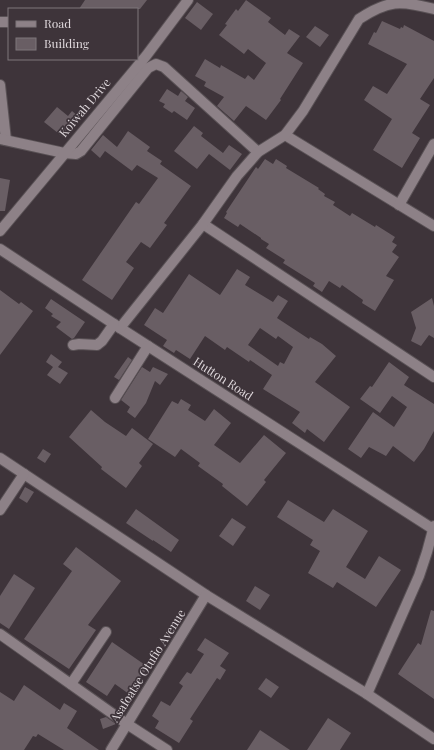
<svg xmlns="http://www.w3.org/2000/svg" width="434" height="750" font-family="'Playfair Display',serif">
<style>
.building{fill:#695e64;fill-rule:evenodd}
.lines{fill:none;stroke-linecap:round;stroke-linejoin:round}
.minor-casing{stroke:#595155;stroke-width:12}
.minor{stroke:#8d8187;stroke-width:10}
.labels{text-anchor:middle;stroke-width:3.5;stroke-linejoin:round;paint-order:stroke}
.street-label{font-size:12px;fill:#dfd8dc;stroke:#3e343a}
</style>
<rect width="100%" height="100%" fill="#3e343a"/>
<!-- building -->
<g class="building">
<polygon points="85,0 147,0 140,9 79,9"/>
<polygon points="246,0 271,18 268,22 285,35 289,29 300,36 287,53 303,63 280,99 281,100 266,120 246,106 234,121 217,106 224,97 204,86 206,82 195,76 205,59 220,68 221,65 245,79 248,75 254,80 266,63 248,49 244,54 219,35 227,25 225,24 236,9 238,11"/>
<polygon points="197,2 213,14 201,30 185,18"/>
<polygon points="382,21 400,29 401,27 403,28 404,25 434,41 434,78 420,99 430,105 412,133 420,138 402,168 373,150 392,119 364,100 373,86 387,94 407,64 368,44 374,32 376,33"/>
<polygon points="315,26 329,35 320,47 306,37"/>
<polygon points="167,89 178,96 181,91 188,97 185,101 195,108 187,120 174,111 172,113 163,107 165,104 159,101"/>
<polygon points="57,107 68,116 72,111 80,118 63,137 44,122"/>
<polygon points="194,126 203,133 201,136 223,153 229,145 242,154 230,170 209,154 197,169 174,151"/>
<polygon points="128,131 150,147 147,151 162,161 160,164 191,186 164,223 167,225 150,248 141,242 126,262 134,268 112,300 82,280 136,202 139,204 158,178 137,165 132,171 105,151 100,158 91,150 103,135 117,147"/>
<polygon points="265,159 273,164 276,159 287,166 286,168 319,188 318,189 325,194 324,196 335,202 333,205 350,216 352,213 375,227 376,225 395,237 392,242 397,245 392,252 399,257 386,276 394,280 375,311 362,303 363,300 342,285 340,288 329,281 322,292 313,286 315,283 283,263 285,260 266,248 269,244 261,239 261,238 240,224 238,227 224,218 227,213 226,212 256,167 258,169"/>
<polygon points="0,178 10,180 5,211 0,211"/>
<path d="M 237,269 L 250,277 L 245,285 L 273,302 L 278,295 L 288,301 L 277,318 L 309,339 L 310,337 L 322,344 L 336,356 L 315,382 L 350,407 L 324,442 L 307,429 L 305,433 L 292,423 L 300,412 L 263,389 L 272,375 L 250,360 L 249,362 L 227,347 L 225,350 L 205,336 L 190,359 L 176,350 L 174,353 L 163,346 L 167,340 L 144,325 L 155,308 L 163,313 L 189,274 L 220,295 ZM 260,328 L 276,339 L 278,336 L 293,347 L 284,364 L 280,362 L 278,366 L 248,345 Z"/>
<polygon points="0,290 19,304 21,302 33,311 0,355"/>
<polygon points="432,298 434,306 434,338 429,335 421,346 411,341 416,328 411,312"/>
<polygon points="51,299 85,322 74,338 72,339 56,327 61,322 51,316 53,314 45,308"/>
<polygon points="51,354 62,362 58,367 68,373 60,384 47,375 53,367 46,362"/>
<polygon points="128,357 132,360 119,380 114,377"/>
<polygon points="389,362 409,377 404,385 434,404 434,431 424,449 414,462 393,446 386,456 369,447 361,458 348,449 373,412 394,427 407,407 392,396 380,413 360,399 370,386 372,387"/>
<polygon points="142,367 150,372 153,367 168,374 160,385 155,381 146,403 135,418 127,412 130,407 121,400"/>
<polygon points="181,399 191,405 188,410 205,421 214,409 231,423 214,445 240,463 264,435 286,453 264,480 266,482 247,506 222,486 223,484 198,466 200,463 181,449 175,457 148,439 172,401 178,404"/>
<polygon points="91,410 105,422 126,436 132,428 153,444 139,463 142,466 126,488 101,469 102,467 69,437"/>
<polygon points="43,449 51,454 45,463 37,458"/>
<polygon points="25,487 34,492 27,503 19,498"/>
<polygon points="288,500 324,522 333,509 368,531 346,567 365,579 379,556 401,570 376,607 337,582 333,588 308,573 320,551 310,545 313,540 277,517"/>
<polygon points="136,509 179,540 171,552 153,540 153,541 126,523"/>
<polygon points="232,518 246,527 233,546 219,536"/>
<polygon points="76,547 121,581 88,625 96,630 69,669 24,639 72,571 63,564"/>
<polygon points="14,574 35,588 9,629 0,623 0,596"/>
<polygon points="255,586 270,595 260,610 246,601"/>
<polygon points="431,610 434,611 434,699 398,674 418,643 421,645"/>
<polygon points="205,638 229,653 220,666 226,670 220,680 217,678 190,719 193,721 179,743 155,728 159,721 152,716 161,701 170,706 183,686 179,683 187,672 191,674 204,654 197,650"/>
<polygon points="112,642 148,667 129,694 115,684 107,696 86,682"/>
<polygon points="266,678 279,687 271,698 258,689"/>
<polygon points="24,685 60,710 64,703 77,711 67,728 99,750 64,750 38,734 36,737 33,736 24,750 0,750 0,692 14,701"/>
<polygon points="106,717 116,724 103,729 100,719"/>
<polygon points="328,718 351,733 340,750 307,750"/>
<polygon points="260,730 290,750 247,750"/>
</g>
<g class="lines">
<!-- minor casing -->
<g class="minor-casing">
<g id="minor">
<polyline points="0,22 9,22"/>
<polyline points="0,85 6,140"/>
<polyline points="285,135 434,226"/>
<polyline points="0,139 64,153 76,154 81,151 148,68 156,64 164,67 258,152"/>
<polyline points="399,205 434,144"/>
<polyline points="203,224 434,377"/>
<polyline points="0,231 146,56 188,0"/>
<polyline points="0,249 120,328 433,529"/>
<path d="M 120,328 L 203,224 L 237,176 L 258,152 L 285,135 L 303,111 L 359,19 C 388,0 400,0 434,9"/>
<polyline points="73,345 79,344 97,345 102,341 114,324"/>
<polyline points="115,398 148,346"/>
<polyline points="0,458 206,595 367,694 434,739"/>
<polyline points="0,510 24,474"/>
<polyline points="0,634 127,724 167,750"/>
<polyline points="71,684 106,632"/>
<polyline points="367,694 419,576 427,552 434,526"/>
<polyline points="111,750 206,595"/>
</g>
</g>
<!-- minor -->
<use href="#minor" class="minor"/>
</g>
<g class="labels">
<!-- street labels -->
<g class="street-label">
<text transform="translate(85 108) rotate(-50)" y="4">Koiwah Drive</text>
<text transform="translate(223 379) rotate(33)" y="4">Hutton Road</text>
<text transform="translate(148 666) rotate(-58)" y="4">Asafoatse Otufio Avenue</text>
</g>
</g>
<!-- legend -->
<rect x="8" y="8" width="130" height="52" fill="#3e343a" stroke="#7e767b"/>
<rect x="16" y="21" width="20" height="6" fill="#8d8187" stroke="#7e767b"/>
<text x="44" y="28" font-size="12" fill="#dfd8dc">Road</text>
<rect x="16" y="38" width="20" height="12" fill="#695e64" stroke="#7e767b"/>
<text x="44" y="48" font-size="12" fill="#dfd8dc">Building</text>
</svg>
